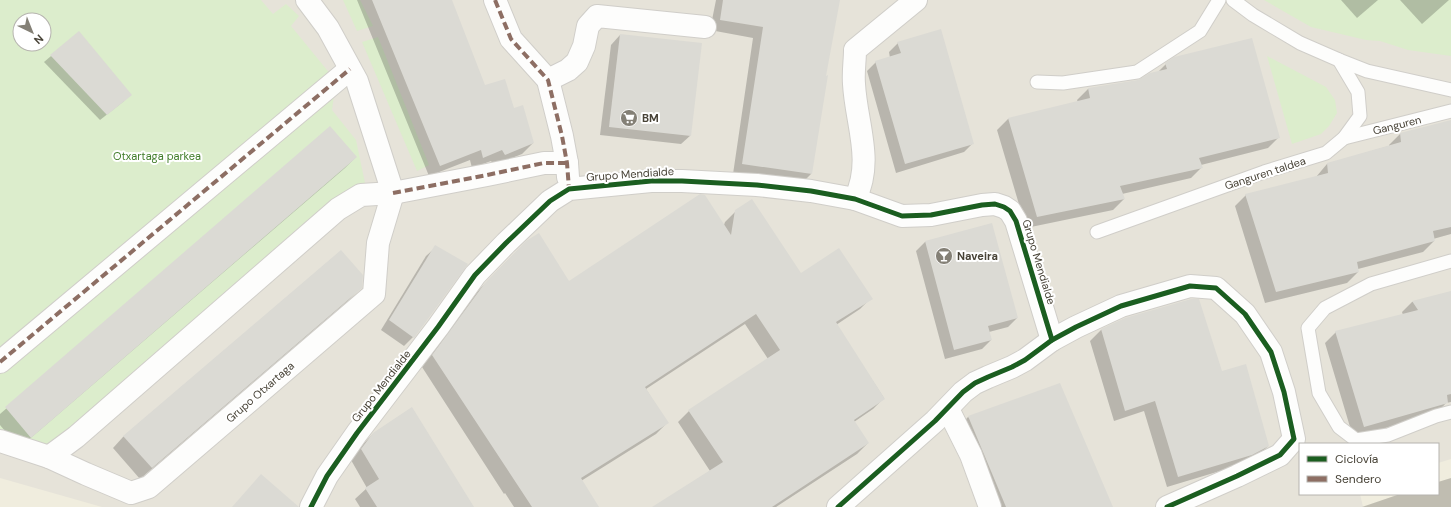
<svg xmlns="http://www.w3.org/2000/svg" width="1451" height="507" font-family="'DM Sans',sans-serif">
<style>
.residential{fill:#e6e3d9;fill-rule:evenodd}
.education{fill:#f0edde}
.green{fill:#dcedcc;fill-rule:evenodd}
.shadow{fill:#0003}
.building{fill:#dbdad4}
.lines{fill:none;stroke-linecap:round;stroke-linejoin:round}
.lane-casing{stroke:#d0cec9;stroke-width:15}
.street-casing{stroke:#d0cec9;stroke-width:24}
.lane{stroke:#fdfdfc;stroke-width:13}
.street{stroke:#fdfdfc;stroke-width:22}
.quiet{stroke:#8d6e63;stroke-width:4;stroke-dasharray:8 4;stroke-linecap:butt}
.cycleway-casing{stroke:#fff;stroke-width:8}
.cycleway{stroke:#1b5e20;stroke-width:5}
.labels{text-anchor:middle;stroke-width:4;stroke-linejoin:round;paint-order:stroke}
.poi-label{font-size:11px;font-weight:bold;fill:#484337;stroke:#fff;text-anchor:start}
.street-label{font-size:11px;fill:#484337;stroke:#fff}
.park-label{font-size:11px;fill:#407c29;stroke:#fff}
</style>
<rect width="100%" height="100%" fill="#f2f1ec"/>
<!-- residential -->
<path class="residential" d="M 0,0 L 1451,0 L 1451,507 L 0,507 ZM 20,20 L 44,20 L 44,44 L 20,44 ZM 1300,444 L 1438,444 L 1438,494 L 1300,494 Z"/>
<!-- education -->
<g class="education">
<polygon points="1451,459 1451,507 1363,507 1360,494 1438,494 1438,463"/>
<polygon points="0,478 102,507 0,507"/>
</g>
<!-- green -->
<g class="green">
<path d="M 0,0 L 261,0 L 273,14 L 286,4 L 299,16 L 291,26 L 336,81 L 332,110 L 356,140 L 365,183 L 60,443 L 47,450 L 16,440 L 0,430 ZM 20,20 L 44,20 L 44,44 L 20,44 Z"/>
<polygon points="343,0 360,0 373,26 357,31"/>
<polygon points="1264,0 1451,0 1451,56 1408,50 1380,41 1366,40 1311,27"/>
<polygon points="378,37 429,165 417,171 362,42"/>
<polygon points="1267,56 1326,87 1335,100 1337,113 1329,126 1321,134 1292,144"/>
</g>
<!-- shadow -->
<g class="shadow">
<polygon points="357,0 451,0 484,86 533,143 522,154 494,165 491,161 472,168 470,160 429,176"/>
<polygon points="716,0 838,0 825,77 811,174 801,184 733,174 753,38 710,30"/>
<polygon points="1341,0 1378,0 1357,18"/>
<polygon points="1400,0 1449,0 1422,24"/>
<polygon points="78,33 124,101 100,120 44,62"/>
<polygon points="620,35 691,135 681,144 600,135 611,45"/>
<polygon points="898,43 973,143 964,152 896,173 867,71 876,62 890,58 889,52"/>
<polygon points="1166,64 1279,137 1268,148 1201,165 1202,167 1191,178 1122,194 1124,199 1113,210 1026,228 997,130 1008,119 1078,102 1077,100 1088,89 1139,81 1158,72"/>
<polygon points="1451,121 1451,234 1433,239 1434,241 1423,252 1358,269 1358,272 1347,283 1265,303 1235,206 1246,195 1316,177 1327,164 1389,146 1389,145 1400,134"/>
<polygon points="329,128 356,157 345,168 19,448 0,425 0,414"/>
<polygon points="736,211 801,274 871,298 860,309 836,325 884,398 873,409 854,422 868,443 857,454 776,507 654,507 710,471 678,422 689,411 768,359 745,324 646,389 667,423 656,434 581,481 598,507 514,507 505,493 504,494 422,367 474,295 526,242 569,282 724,225 725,222"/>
<polygon points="991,224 1017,318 1008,327 989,332 991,340 982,349 945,359 916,251 925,242"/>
<polygon points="436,247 413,337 404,346 381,330 426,256"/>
<polygon points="341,251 361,287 350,299 140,479 113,448 123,437"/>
<polygon points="1451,292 1451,402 1446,403 1436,414 1353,437 1325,343 1336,332 1403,315 1402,312 1412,302"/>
<polygon points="1126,319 1268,446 1257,457 1240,465 1167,487 1144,411 1114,421 1090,341 1101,330"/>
<polygon points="968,417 1112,507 991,507 958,428"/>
<polygon points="373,434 472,507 360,507 355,499 367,488 351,460 362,445"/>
<polygon points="1451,478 1451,507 1362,507 1400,494 1438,494 1438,482"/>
</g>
<!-- building -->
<g class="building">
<polygon points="372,0 452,0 485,85 505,79 514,108 523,105 534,143 505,155 502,150 483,158 481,150 440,166"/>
<polygon points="723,0 840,0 826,76 828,75 812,174 742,164 763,27 720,20"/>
<polygon points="941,29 974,144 905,164 875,61 901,53 897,42"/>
<polygon points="79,31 132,95 107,115 50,55"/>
<polygon points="620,34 702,43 691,136 609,127"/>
<polygon points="1252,38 1280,138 1199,158 1203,168 1120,186 1125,199 1037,217 1008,118 1090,98 1088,88 1138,80 1150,73 1167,69 1165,63 1174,57"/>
<polygon points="1451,120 1451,227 1433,231 1435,241 1357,262 1359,272 1276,292 1245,194 1328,173 1327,163 1401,142 1400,133"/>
<polygon points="330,126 357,157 31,438 5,407"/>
<polygon points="700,194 705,195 731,235 735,210 752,199 801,273 839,248 873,299 836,322 885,399 854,420 869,443 772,507 652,507 723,462 688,410 780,350 756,314 645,387 669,423 581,478 599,507 532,507 432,355 485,283 526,241 539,233 569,281"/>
<polygon points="992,223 1018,318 988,326 992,340 954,350 925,241"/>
<polygon points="435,245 468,264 414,338 389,320"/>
<polygon points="341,250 363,275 362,288 152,468 123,436"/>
<polygon points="1451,291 1451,394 1447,395 1448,403 1364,427 1335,331 1418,310 1412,301"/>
<polygon points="1191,299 1199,299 1222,371 1246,364 1269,446 1252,455 1178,477 1155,401 1125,411 1101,329 1125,318"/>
<polygon points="1060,383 1113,507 1006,507 968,416"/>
<polygon points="412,407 474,507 377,507 365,488 379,479 361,449 373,433"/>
<polygon points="261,474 299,507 232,507"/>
</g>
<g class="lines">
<!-- lane casing -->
<g class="lane-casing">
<g id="lane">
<polyline points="1233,0 1253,15 1300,43 1339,60 1367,71 1451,90"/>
<polyline points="1037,82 1063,83 1137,72 1200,31 1219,0"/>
<polyline points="1344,138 1451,111"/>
<polyline points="1097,232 1264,172 1326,153 1344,138 1360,116 1358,92 1339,60"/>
<polyline points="1451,261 1371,284 1325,308 1308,328 1319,393 1339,427 1356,440 1388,435 1436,416 1451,412"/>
</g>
</g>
<!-- street casing -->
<g class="street-casing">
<g id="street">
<polyline points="495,0 511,39 548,80 562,136 567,163 568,177"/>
<polyline points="548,80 568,70 577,62 584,46 588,26 597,16 705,27"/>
<path d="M 855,199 C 874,161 856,123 854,84 C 853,72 855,61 855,50 L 916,0"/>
<polyline points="0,362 350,69"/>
<polyline points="948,409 971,455 990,507"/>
<polyline points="0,441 49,457 76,437 338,209 361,195 393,193 487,175 544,163 567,163"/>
<polyline points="49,457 86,474 131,493 149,487 374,294 378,243 393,193 357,81 328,28 307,0"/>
<polyline points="311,507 327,476 357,433 438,327 475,275 506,243 550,201 569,189 651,181 682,181 757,185 811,191 855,199 902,216 931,215 982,205 995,204 1004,207 1010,211 1016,221 1052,340"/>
<polyline points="838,507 935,421 963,392 975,383 988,377 1012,367 1025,360 1052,340 1076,327 1121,306 1190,286 1216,288 1245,314 1271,352 1284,392 1294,439 1280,455 1237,476 1167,507"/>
</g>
</g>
<!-- lane -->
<use href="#lane" class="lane"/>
<!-- street -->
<use href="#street" class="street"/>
<!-- quiet -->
<g class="quiet">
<polyline points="495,0 511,39 548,80 562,136 567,163 569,189"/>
<polyline points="393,193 487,175 544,163 567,163"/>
<polyline points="0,362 350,69"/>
</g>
<!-- cycleway casing -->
<g class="cycleway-casing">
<g id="cycleway">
<polyline points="311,507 327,476 357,433 438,327 475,275 506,243 550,201 569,189 651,181 682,181 757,185 811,191 855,199 902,216 931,215 982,205 995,204 1004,207 1010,211 1016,221 1052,340"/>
<polyline points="838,507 935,421 963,392 975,383 988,377 1012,367 1025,360 1052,340 1076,327 1121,306 1190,286 1216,288 1245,314 1271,352 1284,392 1294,439 1280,455 1237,476 1167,507"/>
</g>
</g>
<!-- cycleway -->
<use href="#cycleway" class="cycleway"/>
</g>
<!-- icons -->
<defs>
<g id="supermarket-disc" transform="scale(0.9)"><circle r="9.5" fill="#848076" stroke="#fff"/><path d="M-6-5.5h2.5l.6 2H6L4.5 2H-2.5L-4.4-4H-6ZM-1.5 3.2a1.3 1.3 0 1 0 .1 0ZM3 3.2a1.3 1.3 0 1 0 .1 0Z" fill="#fff"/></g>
<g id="bar-disc" transform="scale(0.9)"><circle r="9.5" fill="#848076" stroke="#fff"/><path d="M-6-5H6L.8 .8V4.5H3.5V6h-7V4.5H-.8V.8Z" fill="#fff"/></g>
</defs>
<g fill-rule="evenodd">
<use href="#supermarket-disc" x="629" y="118"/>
<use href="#bar-disc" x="944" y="256"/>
</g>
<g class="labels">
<!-- poi labels -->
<g class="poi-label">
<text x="642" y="122">BM</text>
<text x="957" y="260">Naveira</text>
</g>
<!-- street labels -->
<g class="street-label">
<text transform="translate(1397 125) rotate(-14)" y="4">Ganguren</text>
<text transform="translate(1265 173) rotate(-18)" y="4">Ganguren taldea</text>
<text transform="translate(630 174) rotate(-4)" y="4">Grupo Mendialde</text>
<text transform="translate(1039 262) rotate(73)" y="4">Grupo Mendialde</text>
<text transform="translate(381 386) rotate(-52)" y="4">Grupo Mendialde</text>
<text transform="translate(260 392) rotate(-41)" y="4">Grupo Otxartaga</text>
</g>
<!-- park labels -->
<g class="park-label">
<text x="157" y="160">Otxartaga parkea</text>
</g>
</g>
<!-- legend -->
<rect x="1299" y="443" width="140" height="52" fill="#ffffff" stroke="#b6b4af"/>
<rect x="1307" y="456" width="20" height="6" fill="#1b5e20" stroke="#b6b4af"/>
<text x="1335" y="463" font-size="12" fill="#484337">Ciclovía</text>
<rect x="1307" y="476" width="20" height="6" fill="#8d6e63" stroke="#b6b4af"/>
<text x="1335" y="483" font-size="12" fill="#484337">Sendero</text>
<!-- north arrow -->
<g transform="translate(32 32) rotate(137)"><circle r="19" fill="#ffffff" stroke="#b6b4af"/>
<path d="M0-3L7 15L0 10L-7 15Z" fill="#848076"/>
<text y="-6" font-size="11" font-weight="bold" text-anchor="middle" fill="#484337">N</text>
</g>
</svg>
